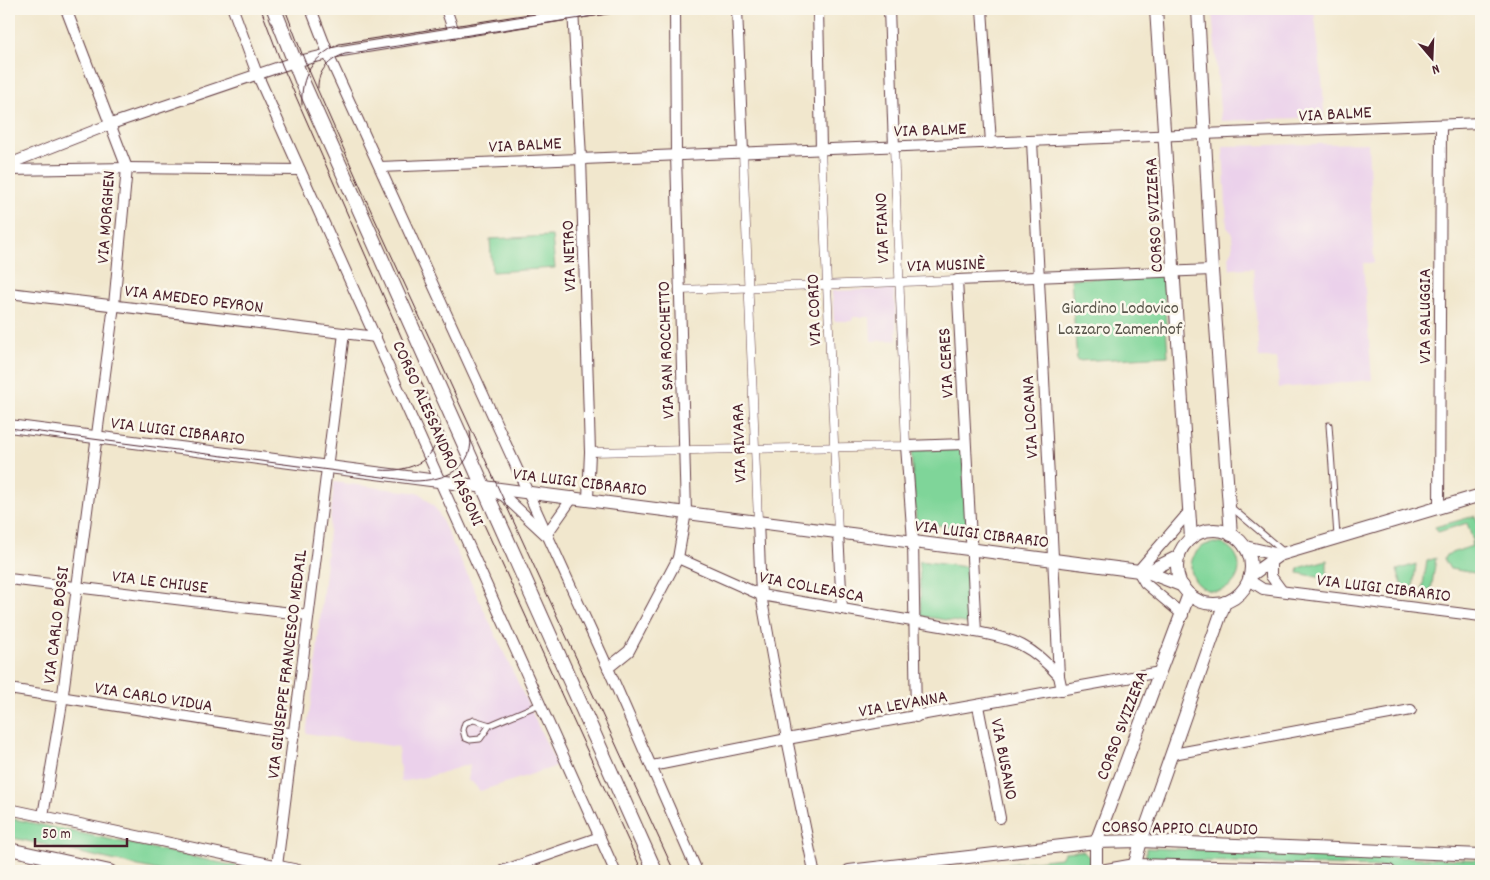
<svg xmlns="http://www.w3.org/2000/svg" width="1490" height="880" font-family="Dekko,sans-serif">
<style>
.built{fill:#ebd1eb}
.green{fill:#7fd599;stroke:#647a62}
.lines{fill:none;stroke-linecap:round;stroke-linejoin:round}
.service-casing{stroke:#633d43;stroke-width:7}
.pedestrian-casing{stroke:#633d43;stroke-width:9}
.minor-casing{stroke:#633d43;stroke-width:12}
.tertiary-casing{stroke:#633d43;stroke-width:14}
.secondary-casing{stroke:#633d43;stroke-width:16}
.service{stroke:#fff;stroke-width:5}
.pedestrian{stroke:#fff;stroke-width:8}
.minor{stroke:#fff;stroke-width:10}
.tertiary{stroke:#fff;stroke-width:12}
.secondary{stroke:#fff;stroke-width:14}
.tram{stroke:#4a1f2b;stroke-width:1}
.labels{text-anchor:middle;stroke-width:5;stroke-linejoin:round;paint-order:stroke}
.street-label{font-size:18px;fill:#4a1f2b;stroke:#fbf7ec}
.park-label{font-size:18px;fill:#5a564c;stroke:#fbf7ec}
</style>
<rect width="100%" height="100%" fill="#fbf7ec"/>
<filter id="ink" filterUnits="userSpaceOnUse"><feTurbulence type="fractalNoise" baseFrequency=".02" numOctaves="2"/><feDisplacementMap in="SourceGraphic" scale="10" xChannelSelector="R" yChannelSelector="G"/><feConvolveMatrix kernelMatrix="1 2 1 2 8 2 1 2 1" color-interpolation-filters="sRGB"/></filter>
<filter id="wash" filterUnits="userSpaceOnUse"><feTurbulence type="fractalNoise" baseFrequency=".0096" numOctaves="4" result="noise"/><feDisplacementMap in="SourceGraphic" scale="20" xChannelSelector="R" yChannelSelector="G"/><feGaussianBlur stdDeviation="1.12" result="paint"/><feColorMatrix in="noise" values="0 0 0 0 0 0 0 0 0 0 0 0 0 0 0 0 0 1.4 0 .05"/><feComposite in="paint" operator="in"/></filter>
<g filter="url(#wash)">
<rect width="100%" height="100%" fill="#f1e7cd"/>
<!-- built -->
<g class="built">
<polygon points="1212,9 1314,9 1323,89 1324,117 1221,121"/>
<polygon points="1368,143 1374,263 1363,263 1372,380 1279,388 1277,358 1259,358 1253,268 1230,269 1229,257 1233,249 1232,234 1227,226 1223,146"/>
<polygon points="894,289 897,340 871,341 870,317 853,317 852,321 834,321 832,291"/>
<polygon points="334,482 420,493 437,510 557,766 480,791 472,782 468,781 470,764 431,776 401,782 398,747 306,733 313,690"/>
</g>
<!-- green -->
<g class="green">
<polygon points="552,236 555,268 492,272 490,239"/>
<polygon points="1163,275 1168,356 1077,361 1071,279"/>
<polygon points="963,449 967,529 916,522 911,450"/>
<polygon points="1475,516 1479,525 1476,533 1481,549 1481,574 1450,569 1444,559 1446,555 1472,546 1471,542 1473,541 1467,523 1438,532 1435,527"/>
<circle cx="1215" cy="567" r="24"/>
<polygon points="1436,558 1431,591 1422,590 1427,561"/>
<polygon points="1327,560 1327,579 1298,573 1299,568"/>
<polygon points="919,561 967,567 971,624 921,616"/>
<polygon points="1416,564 1413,589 1403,587 1397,570"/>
<polygon points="9,818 259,871 161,871 9,837"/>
<polygon points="1146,848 1481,860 1481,865 1421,862 1407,868 1146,859"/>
<path d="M 1078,851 L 1083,851 L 1090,858 L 1089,864 C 1073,877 974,871 949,871 L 1061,858 L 1065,852 Z"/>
</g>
</g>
<g filter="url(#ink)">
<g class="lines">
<!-- service casing -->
<g class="service-casing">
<g id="service">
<polyline points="1329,425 1337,536"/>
<polyline points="1232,508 1284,552"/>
<polyline points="490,725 480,739 470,740 465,738 463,730 465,723 474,720 490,725 540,704"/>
</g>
</g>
<!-- pedestrian casing -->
<g class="pedestrian-casing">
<g id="pedestrian">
<polyline points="821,149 838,532"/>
<polyline points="743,152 758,521"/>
<polyline points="680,290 957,280"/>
<polyline points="590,452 906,446 894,147"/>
</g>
</g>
<!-- minor casing -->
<g class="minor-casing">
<g id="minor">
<polyline points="233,9 257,74 615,871"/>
<polyline points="311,9 331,61 608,668 697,871"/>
<polyline points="446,9 454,32"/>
<polyline points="573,9 581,158 590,452 588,499"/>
<polyline points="737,9 743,152"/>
<polyline points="818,9 821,149"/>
<polyline points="889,9 894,147"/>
<polyline points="982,9 991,143"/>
<polyline points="1032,141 1059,676 1062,690"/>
<polyline points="9,164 111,124 294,62 342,51 602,9"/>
<polyline points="380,167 1481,123"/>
<polyline points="9,170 127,168 300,170"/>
<polyline points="9,293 376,337"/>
<polyline points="490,490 504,496 546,535 573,497"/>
<polyline points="1439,507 1441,125"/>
<polyline points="758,521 761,595 787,739 814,871"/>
<polyline points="838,532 842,609"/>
<polyline points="678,558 761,595 976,632 957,280 1212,270"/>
<polyline points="1271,560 1271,576 1282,591"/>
<polyline points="9,579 308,615"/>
<polyline points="1249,580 1263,589 1481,616"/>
<polyline points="1183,615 1145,583 1138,571 1189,512"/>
<path d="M 976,632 C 1015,639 1032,646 1059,676"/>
<polyline points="608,668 629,651 678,558 686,512 676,154 675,9"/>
<polyline points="9,689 295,734"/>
<polyline points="978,706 1000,818"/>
<polyline points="916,717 913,541 906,446 965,444"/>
<polyline points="1173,754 1411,710"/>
<polyline points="652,766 787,739 1160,672"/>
<polyline points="9,809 303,871"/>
<polyline points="43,816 61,709 114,305 127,168 66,9"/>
<polyline points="277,866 344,333"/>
<polyline points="44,871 47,857"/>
<polyline points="502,871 600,837"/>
</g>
</g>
<!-- tertiary casing -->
<g class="tertiary-casing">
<g id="tertiary">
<polyline points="1156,9 1191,538"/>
<polyline points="1198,9 1212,270 1231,535"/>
<polyline points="9,426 1054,560 1147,572 1183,586"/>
<circle cx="1214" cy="567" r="37"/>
<polyline points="1245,547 1279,555"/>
<polyline points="1147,572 1179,556"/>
<polyline points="1250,576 1279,555 1481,495"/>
<polyline points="9,849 110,871"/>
<polyline points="849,871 1096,842 1141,841 1481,855"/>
<polyline points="1096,871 1096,842 1189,594"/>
<polyline points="1101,871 1135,865 1389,871"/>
<polyline points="1133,871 1141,841 1225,602"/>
</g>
</g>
<!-- secondary casing -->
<g class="secondary-casing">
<polyline id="secondary" points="274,9 303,83 655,871"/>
</g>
<!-- service -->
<use href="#service" class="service"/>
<!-- pedestrian -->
<use href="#pedestrian" class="pedestrian"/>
<!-- minor -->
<use href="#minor" class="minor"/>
<!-- tertiary -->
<use href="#tertiary" class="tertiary"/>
<!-- secondary -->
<use href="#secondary" class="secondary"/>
<!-- tram -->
<g class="tram">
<polyline points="261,9 282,65 476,507 642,871"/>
<polyline points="285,9 304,59 367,202 674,871"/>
<path d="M 318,88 C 317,71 330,59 345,54 L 640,9"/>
<path d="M 302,105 C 300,76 313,57 339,44 L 561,9"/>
<path d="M 9,428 L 413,481 C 444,481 477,469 470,431"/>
<path d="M 380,470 C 410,473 442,459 438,424"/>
</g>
</g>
</g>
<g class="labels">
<!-- street labels -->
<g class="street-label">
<text transform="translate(1335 113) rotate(-3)" y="6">VIA BALME</text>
<text transform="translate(930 129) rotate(-2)" y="6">VIA BALME</text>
<text transform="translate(525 144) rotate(-3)" y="6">VIA BALME</text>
<text transform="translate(1153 215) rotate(-93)" y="6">CORSO SVIZZERA</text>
<text transform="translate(105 217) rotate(-86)" y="6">VIA MORGHEN</text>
<text transform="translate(881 228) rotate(-92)" y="6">VIA FIANO</text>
<text transform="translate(568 256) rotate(-92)" y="6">VIA NETRO</text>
<text transform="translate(946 264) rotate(-2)" y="6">VIA MUSINÈ</text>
<text transform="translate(194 298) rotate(7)" y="6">VIA AMEDEO PEYRON</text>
<text transform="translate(813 310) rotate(-92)" y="6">VIA CORIO</text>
<text transform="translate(1424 316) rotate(-90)" y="6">VIA SALUGGIA</text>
<text transform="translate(665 350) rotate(-92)" y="6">VIA SAN ROCCHETTO</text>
<text transform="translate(945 363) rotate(-93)" y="6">VIA CERES</text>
<text transform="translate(1029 417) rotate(-93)" y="6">VIA LOCANA</text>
<text transform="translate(178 430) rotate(7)" y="6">VIA LUIGI CIBRARIO</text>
<text transform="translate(439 433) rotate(66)" y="6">CORSO ALESSANDRO TASSONI</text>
<text transform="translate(738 443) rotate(-92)" y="6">VIA RIVARA</text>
<text transform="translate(580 481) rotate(7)" y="6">VIA LUIGI CIBRARIO</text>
<text transform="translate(982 533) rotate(7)" y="6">VIA LUIGI CIBRARIO</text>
<text transform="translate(160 581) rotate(7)" y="6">VIA LE CHIUSE</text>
<text transform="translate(812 586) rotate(11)" y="6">VIA COLLEASCA</text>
<text transform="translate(1384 587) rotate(7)" y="6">VIA LUIGI CIBRARIO</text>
<text transform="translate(55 625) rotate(-83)" y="6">VIA CARLO BOSSI</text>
<text transform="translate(286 664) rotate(-83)" y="6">VIA GIUSEPPE FRANCESCO MEDAIL</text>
<text transform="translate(154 696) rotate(9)" y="6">VIA CARLO VIDUA</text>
<text transform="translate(903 703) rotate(-10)" y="6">VIA LEVANNA</text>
<text transform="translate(1121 725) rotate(-69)" y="6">CORSO SVIZZERA</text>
<text transform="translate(1005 759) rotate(79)" y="6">VIA BUSANO</text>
<text transform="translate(1180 827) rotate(1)" y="6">CORSO APPIO CLAUDIO</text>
</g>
<!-- park labels -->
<g class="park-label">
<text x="1120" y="313">Giardino Lodovico<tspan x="1120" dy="21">Lazzaro Zamenhof</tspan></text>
</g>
</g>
<!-- margin -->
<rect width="1490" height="880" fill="none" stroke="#fbf7ec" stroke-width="30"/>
<!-- north arrow -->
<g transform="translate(1432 58) rotate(161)" stroke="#fbf7ec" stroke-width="4" paint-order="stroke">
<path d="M0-4L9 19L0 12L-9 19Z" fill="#4a1f2b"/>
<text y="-8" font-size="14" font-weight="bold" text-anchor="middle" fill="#4a1f2b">N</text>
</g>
<!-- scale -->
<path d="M35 838v8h92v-8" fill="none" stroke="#4a1f2b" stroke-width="2.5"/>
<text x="42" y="838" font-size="15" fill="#4a1f2b" stroke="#fbf7ec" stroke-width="4" paint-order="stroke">50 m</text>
</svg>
